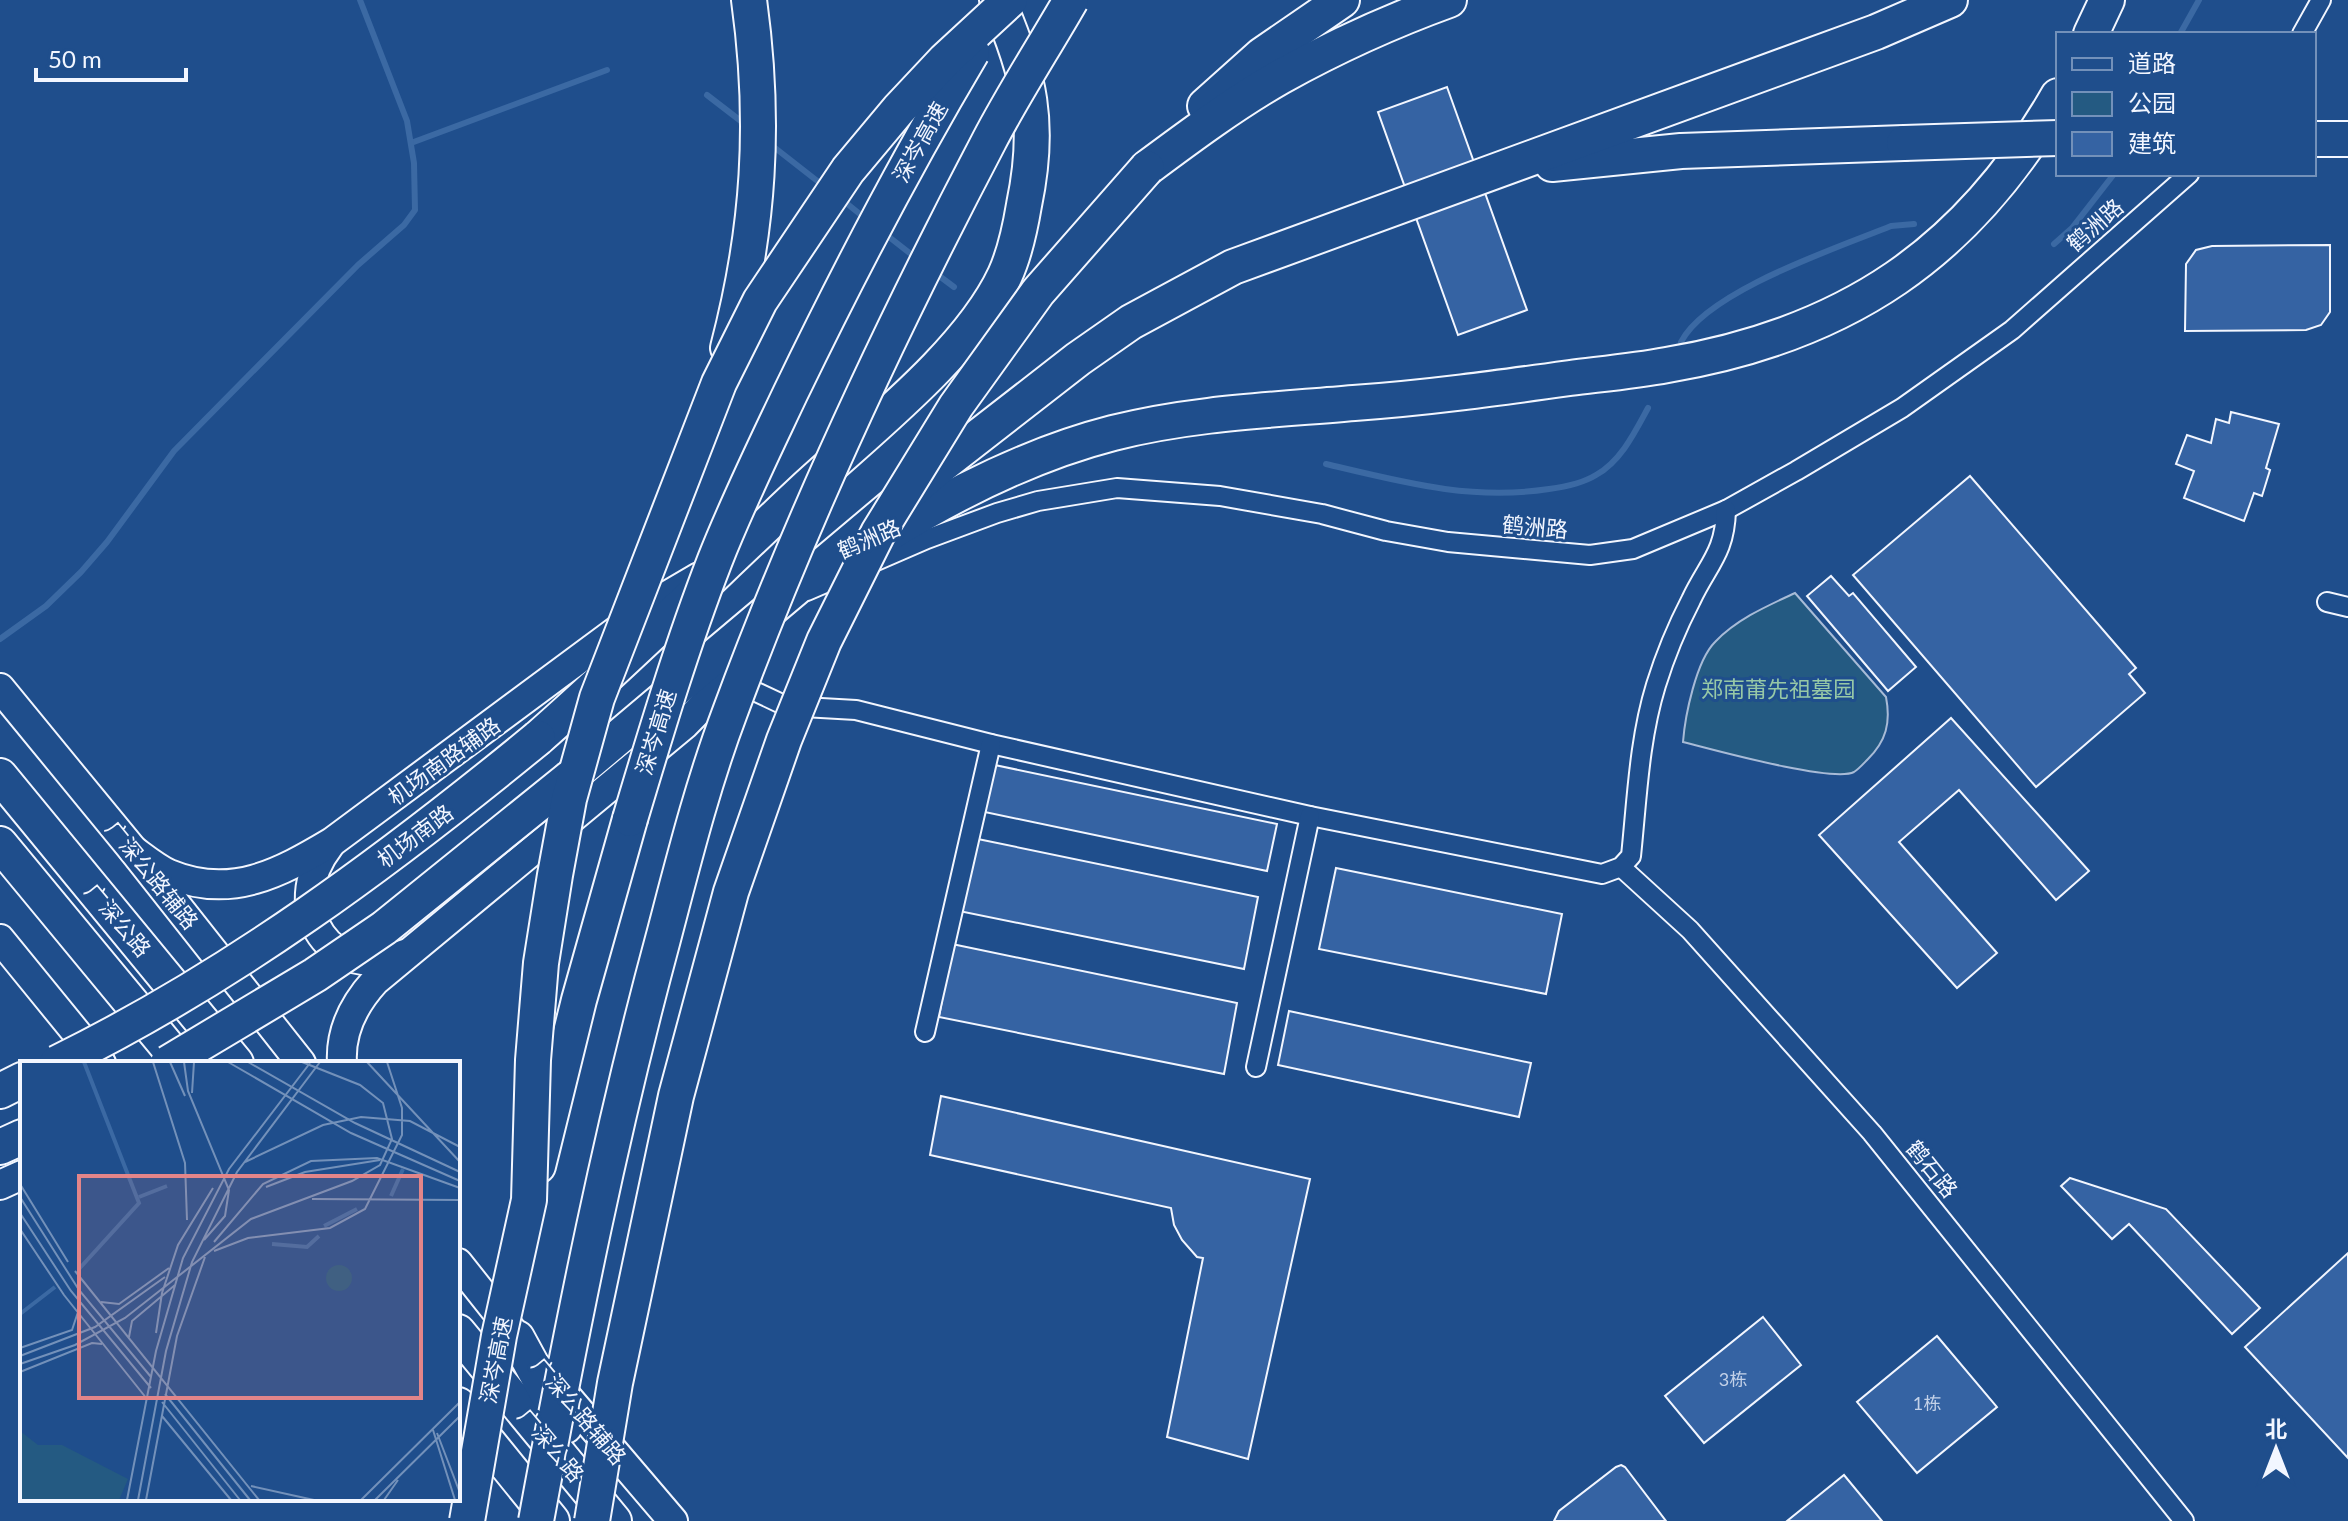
<svg xmlns="http://www.w3.org/2000/svg" width="2348" height="1521" font-family="Lato,'Noto Sans SC',sans-serif">
<style>
.green{fill:#245a82;stroke:#a8bbd7;stroke-width:2}
.lines{fill:none;stroke-linecap:round;stroke-linejoin:round}
.stream{stroke:#3b69a3;stroke-width:6}
.building{fill:#3563a3;stroke:#f2f6ff;stroke-width:2}
.street-casing{stroke:#f2f6ff;stroke-width:22}
.primary-casing{stroke:#f2f6ff;stroke-width:32}
.highway-casing{stroke:#f2f6ff;stroke-width:38}
.street{stroke:#1f4e8c;stroke-width:18}
.primary{stroke:#1f4e8c;stroke-width:28}
.highway{stroke:#1f4e8c;stroke-width:34}
.highway-bridge-casing{stroke:#f2f6ff;stroke-width:38;stroke-linecap:butt}
.highway-bridge{stroke:#1f4e8c;stroke-width:34}
.labels{text-anchor:middle;stroke-width:6;stroke-linejoin:round;paint-order:stroke}
.number-label{font-size:18px;fill:#c3d1e8}
.street-label{font-size:22px;fill:#f2f6ff;stroke:#1f4e8c}
.park-label{font-size:22px;fill:#97c8a6;stroke:#1f4e8c}
.inset-river{fill:none;stroke:#3b69a3;stroke-width:4}
.inset-road{fill:none;stroke:#7391ba;stroke-width:2}
.view{fill:#e38589;fill-opacity:0.15;stroke:#e38589;stroke-width:4}
.inset-edge{fill:none;stroke:#f2f6ff;stroke-width:4}
</style>
<rect width="100%" height="100%" fill="#1f4e8c"/>
<!-- green -->
<path class="green" d="M 1795,593 L 1886,697 C 1891,723 1886,741 1868,759 C 1864,763 1859,769 1854,772 C 1833,783 1711,749 1683,742 C 1685,716 1696,661 1715,642 C 1737,619 1767,606 1795,593 Z"/>
<g class="lines">
<!-- stream -->
<g class="stream">
<polyline points="2180,34 2199,0"/>
<polyline points="707,95 746,125"/>
<polyline points="411,143 607,70"/>
<polyline points="770,144 825,187"/>
<polyline points="840,198 866,219"/>
<polyline points="884,233 916,258"/>
<polyline points="2054,244 2072,228 2114,174"/>
<polyline points="934,272 954,287"/>
<path d="M 1681,342 C 1707,291 1837,248 1891,226 L 1914,224"/>
<path d="M 1326,464 C 1402,482 1471,501 1549,489 C 1564,487 1583,483 1596,475 C 1621,461 1635,432 1648,408"/>
<polyline points="0,639 46,606 81,572 107,542 174,451 358,265 404,225 415,210 414,163 407,121 360,0"/>
</g>
</g>
<!-- building -->
<g class="building">
<polygon points="1447,87 1527,310 1458,335 1378,112"/>
<polygon points="2330,245 2330,312 2321,325 2306,330 2185,331 2186,264 2196,250 2212,246"/>
<polygon points="2231,412 2279,424 2266,468 2270,470 2262,496 2254,493 2244,521 2184,498 2194,471 2176,464 2187,435 2211,443 2216,419 2229,423"/>
<polygon points="1970,476 2136,668 2129,674 2145,693 2036,787 1853,575"/>
<polygon points="1831,576 1849,596 1853,593 1916,667 1888,691 1807,596"/>
<polygon points="1951,718 2089,871 2056,900 1959,790 1899,842 1997,953 1957,988 1819,835"/>
<polygon points="990,764 1277,824 1267,871 980,811"/>
<polygon points="973,838 1258,897 1244,969 959,911"/>
<polygon points="1336,868 1562,914 1546,994 1319,949"/>
<polygon points="952,944 1237,1003 1224,1074 939,1017"/>
<polygon points="1289,1011 1531,1063 1519,1117 1278,1065"/>
<polygon points="941,1096 1310,1179 1248,1459 1167,1437 1203,1258 1197,1257 1182,1240 1174,1225 1171,1208 930,1155"/>
<polygon points="2070,1178 2166,1209 2260,1308 2232,1334 2129,1224 2112,1239 2061,1186"/>
<polygon points="2348,1253 2348,1458 2245,1347"/>
<polygon points="1763,1317 1801,1365 1704,1443 1665,1396"/>
<polygon points="1937,1336 1997,1407 1917,1473 1857,1402"/>
<polygon points="1621,1465 1625,1467 1666,1521 1554,1521 1559,1511 1616,1467"/>
<polygon points="1844,1475 1882,1521 1787,1521"/>
</g>
<g class="lines">
<!-- street casing -->
<g class="street-casing">
<g id="street">
<polyline points="2302,34 2321,0"/>
<polyline points="807,591 927,539 997,513 1038,501 1117,488 1220,496 1322,514 1386,531 1448,542 1590,555 1633,549 1726,510 1796,471 1902,408 2012,330 2189,174"/>
<polyline points="2327,602 2348,607"/>
<path d="M 735,682 L 786,706 L 856,710 L 991,744 L 1310,816 L 1602,874 L 1621,867 L 1631,856 C 1637,799 1639,740 1656,685 C 1665,656 1677,627 1691,600 C 1708,564 1725,553 1726,510"/>
<polyline points="1621,867 1690,930 1872,1133 2184,1521"/>
<polyline points="925,1032 991,744"/>
<polyline points="1256,1067 1310,816"/>
</g>
</g>
<!-- primary casing -->
<g class="primary-casing">
<g id="primary">
<polyline points="0,688 133,850 301,1063"/>
<path d="M 329,846 C 280,909 332,984 405,954"/>
<path d="M 133,850 C 144,858 156,868 169,874 C 231,900 280,873 332,842 L 653,604 L 699,577"/>
<polyline points="0,939 101,1063"/>
<path d="M 342,1063 C 340,1031 354,1004 375,981 L 684,725 L 729,679 L 744,658"/>
<polyline points="0,1185 22,1175"/>
<polyline points="458,1263 512,1331"/>
<polyline points="551,1378 673,1521"/>
</g>
</g>
<!-- highway casing -->
<g class="highway-casing">
<g id="highway">
<polyline points="2091,34 2107,0"/>
<polyline points="1205,106 1262,55 1342,0"/>
<polyline points="2314,139 2348,139"/>
<polyline points="1552,164 1681,151 1904,143"/>
<path d="M 1147,168 C 1190,136 1233,104 1280,77 C 1334,47 1391,21 1449,0"/>
<path d="M 728,348 C 759,230 766,122 749,0"/>
<path d="M 880,539 C 952,494 1031,454 1113,433 C 1191,413 1274,410 1354,403 C 1426,398 1498,388 1570,378 C 1602,374 1635,371 1667,365 C 1846,335 1968,253 2058,96"/>
<path d="M 538,738 C 630,657 718,570 808,486 C 871,428 969,352 1005,275 C 1015,253 1020,229 1024,205 C 1041,124 1030,75 997,0"/>
<polyline points="0,776 236,1063"/>
<polyline points="570,778 943,464 1078,359 1131,322 1233,267 1876,32 1950,0"/>
<polyline points="0,844 181,1063"/>
<polyline points="0,1091 22,1080"/>
<polyline points="0,1147 22,1137"/>
<polyline points="538,1166 579,1000 630,819"/>
<polyline points="458,1332 614,1521"/>
<polyline points="517,1338 565,1426"/>
<polyline points="458,1405 552,1521"/>
</g>
</g>
<!-- street -->
<use href="#street" class="street"/>
<!-- primary -->
<use href="#primary" class="primary"/>
<!-- highway -->
<use href="#highway" class="highway"/>
<!-- highway-bridge casing -->
<g class="highway-bridge-casing">
<g id="highway-bridge">
<polyline points="1904,143 2058,138"/>
<path d="M 630,819 C 656,732 682,645 715,560 C 737,504 764,449 790,394 C 846,278 906,163 972,52"/>
<path d="M 57,1063 C 232,977 388,861 538,738"/>
<polyline points="168,1063 315,975 384,928 570,778"/>
<polyline points="467,1521 499,1336 529,1200 533,1060 541,963 555,875 569,799 597,698 719,383 760,301 848,170 899,109 945,60 1010,0"/>
<path d="M 536,1521 C 572,1326 611,1131 663,939 C 683,863 702,786 730,712 C 802,517 892,326 989,141 C 1014,93 1044,47 1071,0"/>
<polyline points="592,1521 615,1383 676,1096 731,892 784,740 824,641 878,533 956,406 1038,292 1147,168"/>
</g>
</g>
<!-- highway-bridge -->
<use href="#highway-bridge" class="highway-bridge"/>
</g>
<g class="labels">
<!-- number labels -->
<g class="number-label">
<text x="1733" y="1386">3栋</text>
<text x="1927" y="1410">1栋</text>
</g>
<!-- street labels -->
<g class="street-label">
<text transform="translate(920 142) rotate(-61)" y="8">深岑高速</text>
<text transform="translate(2095 225) rotate(-41)" y="8">鹤洲路</text>
<text transform="translate(1535 527) rotate(5)" y="8">鹤洲路</text>
<text transform="translate(869 539) rotate(-23)" y="8">鹤洲路</text>
<text transform="translate(656 732) rotate(-73)" y="8">深岑高速</text>
<text transform="translate(444 761) rotate(-36)" y="8">机场南路辅路</text>
<text transform="translate(415 836) rotate(-37)" y="8">机场南路</text>
<text transform="translate(152 875) rotate(51)" y="8">广深公路辅路</text>
<text transform="translate(118 920) rotate(50)" y="8">广深公路</text>
<text transform="translate(1932 1169) rotate(51)" y="8">鹤石路</text>
<text transform="translate(496 1360) rotate(-79)" y="8">深岑高速</text>
<text transform="translate(579 1411) rotate(50)" y="8">广深公路辅路</text>
<text transform="translate(551 1445) rotate(50)" y="8">广深公路</text>
</g>
<!-- park labels -->
<g class="park-label">
<text x="1778" y="697">郑南莆先祖墓园</text>
</g>
</g>
<!-- overview -->
<g transform="translate(20 1061)">
<rect width="440" height="440" fill="#1f4e8c"/>
<path d="M306 217a13 13 0 1 1 26 0a13 13 0 1 1-26 0ZM 0,370 L 18,384 L 42,384 L 108,418 L 99,439 L 0,439 Z" fill="#245a82"/>
<path class="inset-river" d="M 371,135 L 383,108M 119,136 L 147,125M 304,165 L 337,148M 252,183 L 287,186 L 299,175M 59,208 L 119,142 L 64,1M 0,253 L 35,226"/>
<path class="inset-road" d="M 133,1 L 165,102 L 167,159M 150,1 L 165,35M 164,1 L 168,30 L 209,129 L 205,155 L 184,179M 208,1 L 331,72 L 440,120M 228,1 L 335,62 L 440,111M 347,1 L 440,101M 172,32 L 174,1M 225,101 L 303,64 L 341,56 L 390,60 L 440,86M 0,123 L 48,201M 246,126 L 285,111 L 360,99M 0,136 L 59,229 L 131,316M 292,138 L 440,139M 0,152 L 51,230 L 131,327M 0,168 L 44,234 L 127,338M 194,181 L 243,123 L 291,100 L 357,97 L 440,127M 194,190 L 228,177 L 310,167 L 345,148 L 382,74 L 382,47 L 367,1M 55,210 L 239,439M 81,241 L 99,243 L 149,207M 136,272 L 142,232 L 158,184 L 193,127M 109,276 L 112,260 L 155,224M 0,287 L 52,269 L 58,251M 0,295 L 75,266 L 145,216M 0,303 L 55,284 L 105,257 L 231,158 L 332,120 L 360,104 L 372,78 L 363,42 L 340,24 L 282,1M 0,311 L 72,282 L 82,283M 145,333 L 230,439M 142,341 L 220,439M 142,355 L 211,439M 413,369 L 435,439M 417,372 L 440,432M 231,425 L 294,439M 107,439 L 136,290 L 163,197 L 209,108 L 290,2M 118,439 L 146,290 L 172,201 L 217,111 L 300,1M 126,439 L 157,275 L 185,196M 341,439 L 440,341M 355,439 L 440,355M 364,439 L 378,419"/>
<path class="view" d="M 59,115 L 401,115 L 401,337 L 59,337 Z"/>
<rect width="440" height="440" class="inset-edge"/>
</g>
<!-- legend -->
<rect x="2056" y="32" width="260" height="144" fill="#1f4e8c" stroke="#7391ba" stroke-width="2"/>
<rect x="2072" y="58" width="40" height="12" fill="#1f4e8c" stroke="#7391ba" stroke-width="2"/>
<text x="2128" y="72" font-size="24" fill="#f2f6ff">道路</text>
<rect x="2072" y="92" width="40" height="24" fill="#245a82" stroke="#7391ba" stroke-width="2"/>
<text x="2128" y="112" font-size="24" fill="#f2f6ff">公园</text>
<rect x="2072" y="132" width="40" height="24" fill="#3563a3" stroke="#7391ba" stroke-width="2"/>
<text x="2128" y="152" font-size="24" fill="#f2f6ff">建筑</text>
<!-- north arrow -->
<g transform="translate(2276 1449)" stroke="#1f4e8c" stroke-width="6" paint-order="stroke">
<path d="M0-6L14 30L0 20L-14 30Z" fill="#f2f6ff"/>
<text y="-12" font-size="22" font-weight="bold" text-anchor="middle" fill="#f2f6ff">北</text>
</g>
<!-- scale -->
<path d="M36 68v12h150v-12" fill="none" stroke="#f2f6ff" stroke-width="4"/>
<text x="48" y="68" font-size="24" fill="#f2f6ff" stroke="#1f4e8c" stroke-width="6" paint-order="stroke">50 m</text>
</svg>
